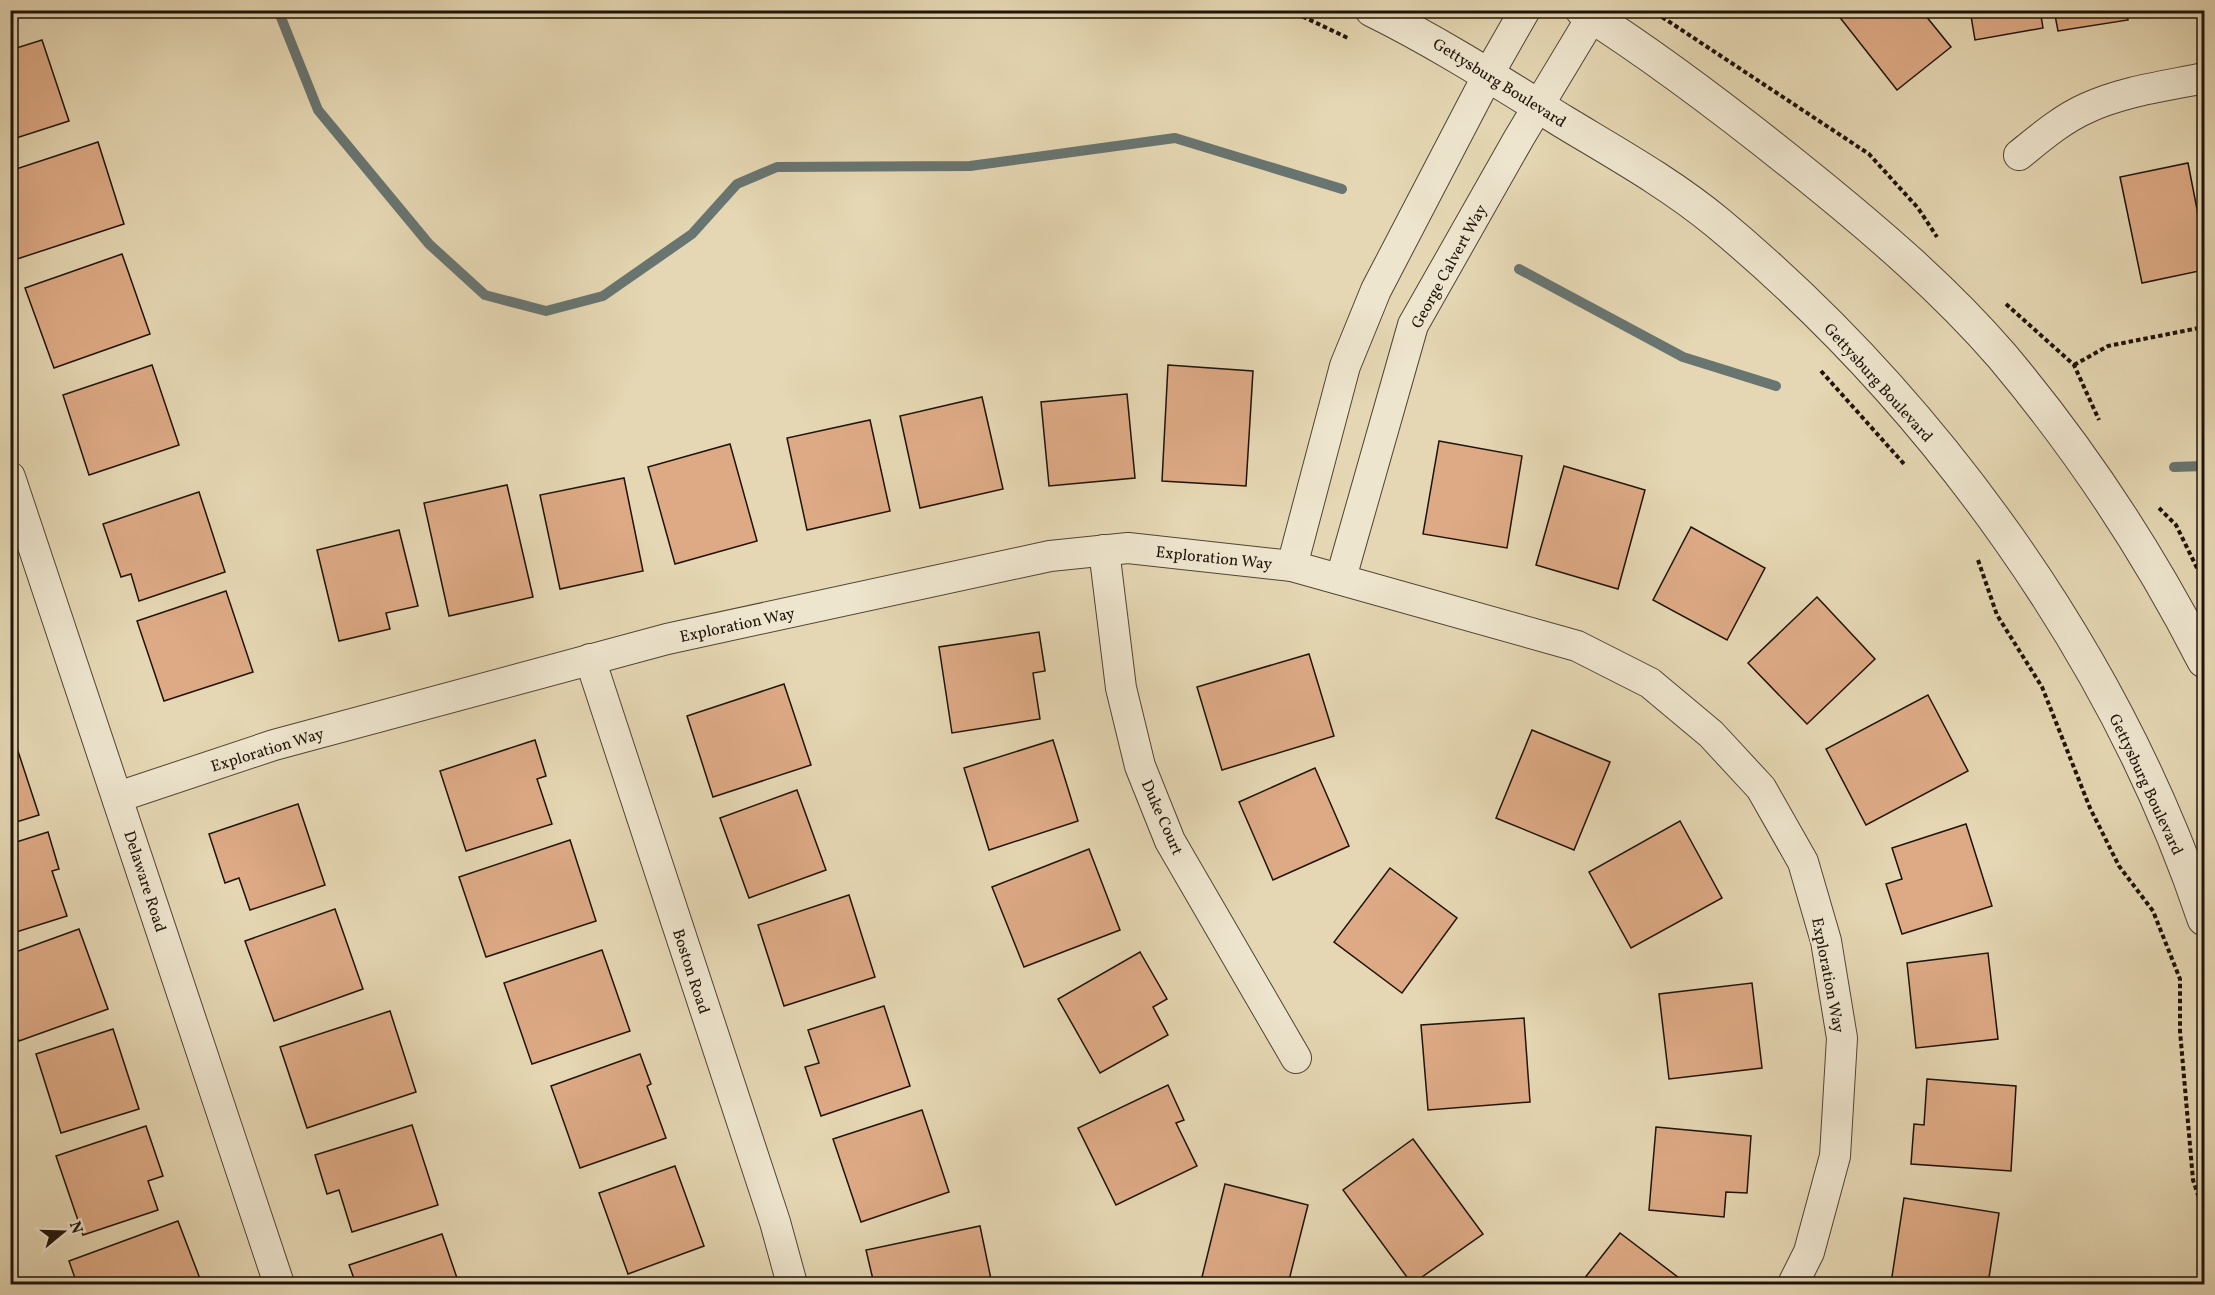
<svg xmlns="http://www.w3.org/2000/svg" width="2215" height="1295" font-family="Vollkorn,serif">
<style>
.lines{fill:none;stroke-linecap:round;stroke-linejoin:round}
.stream{stroke:#687571;stroke-width:10}
.building{fill:#ddaa85;stroke:#1f1309;stroke-width:1.5}
.minor-casing{stroke:#504434;stroke-width:32}
.tertiary-casing{stroke:#504434;stroke-width:35}
.path{stroke:#1f1309;stroke-width:4;stroke-dasharray:4.5 3;stroke-linecap:butt}
.minor{stroke:#eee5ce;stroke-width:30}
.tertiary{stroke:#eee5ce;stroke-width:33}
.labels{text-anchor:middle;stroke-width:4.5;stroke-linejoin:round;paint-order:stroke}
.street-label{font-size:16px;fill:#1f1309;stroke:#eee5ce}
</style>
<rect width="100%" height="100%" fill="#e5d7b3"/>
<filter id="stains"><feTurbulence type="fractalNoise" baseFrequency=".00333" numOctaves="4"/><feColorMatrix values="0 0 0 0 .2 0 0 0 0 .09 0 0 0 0 .02 0 0 0 .5 -.17"/></filter>
<radialGradient id="worn" r=".72"><stop offset=".6" stop-color="#630" stop-opacity="0"/><stop offset="1" stop-color="#630" stop-opacity=".3"/></radialGradient>
<g class="lines">
<!-- stream -->
<g class="stream">
<polyline points="278,10 318,110 429,244 485,295 546,311 603,296 692,234 737,184 777,167 970,166 1175,138 1342,189"/>
<polyline points="1519,269 1683,357 1776,386"/>
<polyline points="2174,467 2204,466"/>
</g>
</g>
<!-- building -->
<g class="building">
<polygon points="10,10 30,10 31,12 10,19"/>
<polygon points="1834,10 1921,10 1951,47 1897,90"/>
<polygon points="1970,10 2040,10 2043,28 1975,40"/>
<polygon points="2054,10 2126,10 2128,20 2058,31"/>
<polygon points="2143,10 2182,10 2144,17"/>
<polygon points="42,40 69,121 10,140 10,50"/>
<polygon points="98,142 124,224 14,260 10,248 10,171"/>
<polygon points="2188,163 2204,245 2204,270 2142,283 2120,177"/>
<polygon points="122,254 150,334 54,368 25,288"/>
<polygon points="152,365 179,445 89,475 63,395"/>
<polygon points="1168,365 1253,371 1246,486 1162,481"/>
<polygon points="1127,394 1135,478 1049,486 1041,402"/>
<polygon points="982,397 1003,489 920,508 900,416"/>
<polygon points="870,420 890,511 807,530 787,438"/>
<polygon points="1439,441 1522,456 1507,548 1423,534"/>
<polygon points="730,444 757,541 675,564 648,467"/>
<polygon points="1564,466 1645,490 1618,589 1536,565"/>
<polygon points="624,478 643,571 560,589 540,495"/>
<polygon points="507,485 533,597 449,616 424,503"/>
<polygon points="199,492 225,572 139,601 131,574 121,577 103,524"/>
<polygon points="1691,527 1765,568 1727,640 1653,600"/>
<polygon points="399,530 418,606 386,613 390,629 339,641 317,550"/>
<polygon points="226,591 253,672 164,701 137,621"/>
<polygon points="1817,597 1875,659 1807,724 1748,663"/>
<polygon points="1039,632 1045,671 1033,673 1040,719 952,733 939,647"/>
<polygon points="1309,654 1334,736 1222,770 1197,687"/>
<polygon points="784,684 811,765 713,797 687,716"/>
<polygon points="1928,695 1968,771 1866,825 1826,749"/>
<polygon points="1532,730 1610,762 1574,850 1496,818"/>
<polygon points="13,736 39,815 10,824 10,737"/>
<polygon points="535,740 546,776 537,779 552,824 466,851 440,771"/>
<polygon points="1053,740 1078,821 989,850 964,768"/>
<polygon points="1315,768 1349,846 1273,880 1239,802"/>
<polygon points="797,790 826,870 749,898 720,818"/>
<polygon points="298,804 325,885 250,910 239,878 225,883 209,834"/>
<polygon points="1680,821 1722,898 1631,948 1589,872"/>
<polygon points="1966,824 1992,906 1902,934 1886,884 1902,879 1892,848"/>
<polygon points="48,832 59,869 52,871 67,916 10,934 10,844"/>
<polygon points="570,840 596,921 486,957 459,877"/>
<polygon points="1089,849 1120,930 1024,967 992,887"/>
<polygon points="1390,868 1457,918 1402,993 1334,942"/>
<polygon points="849,895 875,977 784,1006 758,925"/>
<polygon points="335,909 363,989 274,1021 245,941"/>
<polygon points="79,929 108,1009 19,1041 10,1017 10,954"/>
<polygon points="602,950 630,1031 532,1064 504,983"/>
<polygon points="1140,952 1167,999 1153,1007 1168,1035 1100,1073 1058,999"/>
<polygon points="1988,953 1998,1039 1916,1048 1907,963"/>
<polygon points="1752,983 1762,1068 1669,1079 1659,994"/>
<polygon points="884,1006 910,1086 821,1116 805,1067 819,1063 808,1030"/>
<polygon points="390,1011 416,1092 307,1128 280,1047"/>
<polygon points="1524,1018 1530,1102 1428,1110 1421,1025"/>
<polygon points="113,1029 139,1109 61,1133 36,1054"/>
<polygon points="640,1054 651,1084 647,1086 666,1138 580,1168 551,1086"/>
<polygon points="1927,1079 2016,1086 2011,1171 1911,1164 1914,1124 1924,1125"/>
<polygon points="1168,1085 1184,1120 1176,1123 1197,1166 1116,1205 1078,1128"/>
<polygon points="922,1110 949,1192 861,1222 833,1139"/>
<polygon points="412,1125 438,1205 352,1232 339,1190 327,1194 315,1155"/>
<polygon points="146,1126 163,1176 148,1181 158,1210 83,1235 56,1156"/>
<polygon points="1656,1127 1751,1136 1747,1193 1726,1192 1724,1217 1649,1210"/>
<polygon points="1413,1139 1483,1234 1412,1284 1343,1190"/>
<polygon points="675,1166 704,1246 628,1274 599,1193"/>
<polygon points="1225,1184 1308,1205 1288,1284 1230,1284 1202,1277"/>
<polygon points="1904,1198 1999,1213 1988,1284 1891,1283"/>
<polygon points="178,1221 202,1284 77,1284 69,1261"/>
<polygon points="980,1226 992,1284 874,1284 866,1250"/>
<polygon points="1620,1233 1687,1284 1580,1284"/>
<polygon points="442,1234 459,1284 356,1284 349,1265"/>
</g>
<g class="lines">
<!-- minor casing -->
<g class="minor-casing">
<g id="minor">
<path d="M 2019,155 C 2040,138 2062,119 2087,108 C 2124,91 2166,86 2204,78"/>
<polyline points="10,477 279,1284"/>
<polyline points="1104,550 1121,688 1140,766 1170,841 1296,1058"/>
<polyline points="1292,566 1345,366 1376,290 1488,75 1525,10"/>
<polyline points="1341,578 1413,325 1519,138 1596,10"/>
<polyline points="590,659 775,1222 792,1284"/>
<polyline points="118,797 274,745 667,639 1050,556 1128,548 1292,566 1577,646 1650,683 1711,734 1761,788 1803,862 1826,941 1842,1038 1835,1156 1809,1252 1793,1284"/>
</g>
</g>
<!-- tertiary casing -->
<g class="tertiary-casing">
<g id="tertiary">
<path d="M 1372,10 C 1439,43 1501,83 1564,122 C 1617,154 1671,184 1718,223 C 1933,402 2115,653 2204,919"/>
<path d="M 1582,10 C 1661,60 1735,117 1808,176 C 1876,231 1944,289 2002,356 C 2080,449 2149,553 2204,661"/>
</g>
</g>
<!-- path -->
<g class="path">
<polyline points="1289,10 1350,39"/>
<polyline points="1662,17 1869,154 1918,208 1937,237"/>
<polyline points="2006,304 2074,365 2099,420"/>
<polyline points="2074,365 2108,346 2204,327"/>
<polyline points="1821,371 1904,464"/>
<polyline points="2159,508 2176,525 2198,570"/>
<polyline points="1978,560 1997,615 2042,687 2090,808 2119,866 2153,911 2180,979 2180,1031 2193,1180 2204,1213"/>
</g>
<!-- minor -->
<use href="#minor" class="minor"/>
<!-- tertiary -->
<use href="#tertiary" class="tertiary"/>
</g>
<g class="labels">
<!-- street labels -->
<g class="street-label">
<text transform="translate(1500 82) rotate(32)" y="6">Gettysburg Boulevard</text>
<text transform="translate(1448 266) rotate(-61)" y="6">George Calvert Way</text>
<text transform="translate(1879 382) rotate(48)" y="6">Gettysburg Boulevard</text>
<text transform="translate(1214 557) rotate(6)" y="6">Exploration Way</text>
<text transform="translate(737 624) rotate(-12)" y="6">Exploration Way</text>
<text transform="translate(267 749) rotate(-17)" y="6">Exploration Way</text>
<text transform="translate(2147 784) rotate(65)" y="6">Gettysburg Boulevard</text>
<text transform="translate(1163 817) rotate(66)" y="6">Duke Court</text>
<text transform="translate(146 881) rotate(72)" y="6">Delaware Road</text>
<text transform="translate(692 971) rotate(72)" y="6">Boston Road</text>
<text transform="translate(1829 975) rotate(79)" y="6">Exploration Way</text>
</g>
</g>
<!-- margin -->
<rect width="2215" height="1295" fill="none" stroke="#e5d7b3" stroke-width="36"/>
<rect x="12" y="12" width="2191" height="1271" fill="none" stroke="#1f1309" stroke-width="3"/>
<rect x="18" y="18" width="2179" height="1259" fill="none" stroke="#1f1309" stroke-width="1.5"/>
<!-- north arrow -->
<g transform="translate(63 1232) rotate(71)" stroke="#eee5ce" stroke-width="4.5" paint-order="stroke">
<path d="M0-4.5L10 22L0 15L-10 22Z" fill="#1f1309"/>
<text y="-9" font-size="16" font-weight="bold" text-anchor="middle" fill="#1f1309">N</text>
</g>
<rect width="100%" height="100%" filter="url(#stains)"/>
<rect width="100%" height="100%" fill="url(#worn)"/>
</svg>
